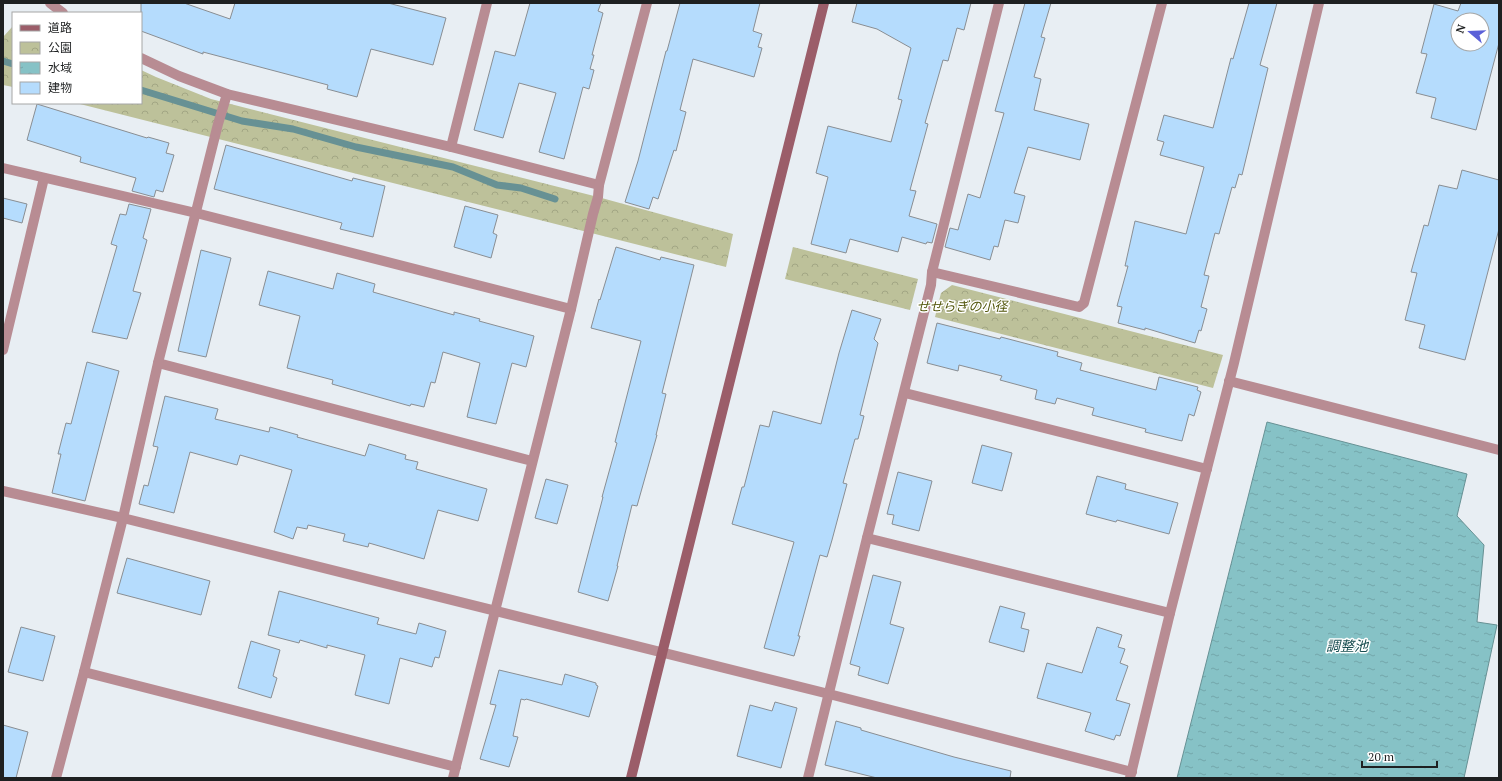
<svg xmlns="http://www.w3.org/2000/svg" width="1502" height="781" font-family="'PT Serif','Noto Sans JP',serif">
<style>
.park{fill:url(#park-crowns)}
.water{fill:url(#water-ripples);stroke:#679194}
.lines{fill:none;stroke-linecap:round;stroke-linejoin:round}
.stream{stroke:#679194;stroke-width:7}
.building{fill:#b5dcfd;stroke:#898e93;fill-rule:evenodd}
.lane{stroke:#b88c93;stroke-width:10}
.street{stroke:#b88c93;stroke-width:10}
.secondary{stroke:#9b5d69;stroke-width:10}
.labels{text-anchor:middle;stroke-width:3;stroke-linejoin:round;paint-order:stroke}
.park-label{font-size:13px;font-style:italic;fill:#52560b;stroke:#fff}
.water-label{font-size:14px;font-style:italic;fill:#1a4f52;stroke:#fff}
</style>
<defs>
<pattern id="park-crowns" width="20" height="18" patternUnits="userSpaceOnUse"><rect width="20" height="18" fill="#bdc19a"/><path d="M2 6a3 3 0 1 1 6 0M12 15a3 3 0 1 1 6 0" fill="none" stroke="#a2a684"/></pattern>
<pattern id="water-ripples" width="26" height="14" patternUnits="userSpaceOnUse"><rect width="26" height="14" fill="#86c2c6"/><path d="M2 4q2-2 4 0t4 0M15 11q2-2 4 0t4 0" fill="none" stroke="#73a6aa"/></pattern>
</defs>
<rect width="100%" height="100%" fill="#e8eef3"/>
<!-- park -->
<g class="park">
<polygon points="13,26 13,87 3,85 3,37"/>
<polygon points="141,70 156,77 211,99 598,197 733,234 726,267 76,103 141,103"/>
<polygon points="793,247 918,279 910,310 785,279"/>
<polygon points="952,285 1223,355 1213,388 935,317 941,293"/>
</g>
<!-- water -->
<polygon class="water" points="1267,422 1467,474 1457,516 1484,545 1477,622 1497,625 1464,778 1177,778"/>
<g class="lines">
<!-- stream -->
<g class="stream">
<polyline points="3,61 13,64"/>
<polyline points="141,90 242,121 293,129 356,147 453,167 497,185 521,188 555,199"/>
</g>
</g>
<!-- building -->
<g class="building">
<polygon points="141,3 184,3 230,19 235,3 388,3 446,18 433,65 371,49 357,97 327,89 328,85 203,52 203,54 141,31"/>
<polygon points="530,3 601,3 598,11 603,13 592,55 594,55 590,69 594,70 589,89 583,87 564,159 539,152 556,93 519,83 503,138 474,130 495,51 515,56"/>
<polygon points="680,3 760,3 753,31 762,34 758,47 762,48 754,77 693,59 680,110 686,112 676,151 674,150 658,199 653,197 649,209 625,202 638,161 666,51 667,51"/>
<polygon points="857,3 971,3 964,30 957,28 948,61 943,60 925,123 928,124 910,190 916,191 909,216 937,224 932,243 927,242 926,244 902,237 898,252 850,239 846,253 811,244 828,177 816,173 828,126 891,142 902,100 898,99 911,48 877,29 852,22"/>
<polygon points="1025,3 1051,3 1041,37 1045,38 1034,77 1041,79 1034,110 1089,124 1080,160 1028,147 1014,193 1025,196 1018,223 1005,220 998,247 994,246 990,260 945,247 950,228 958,230 968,194 980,198 1004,113 995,111"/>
<polygon points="1249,3 1277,3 1260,65 1268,68 1242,175 1239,174 1235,188 1232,187 1219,234 1215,233 1204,275 1209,276 1201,307 1207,309 1201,331 1199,330 1195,343 1145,328 1145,330 1118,323 1122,307 1117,306 1128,266 1125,266 1135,221 1186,234 1204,167 1160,155 1164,142 1157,140 1164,115 1213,128 1231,58 1233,59"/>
<path d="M 1461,3 L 1499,3 L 1499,43 L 1476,130 L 1431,118 L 1436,98 L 1416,93 L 1427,54 L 1421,53 L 1434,4 L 1458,11 ZM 1458,20 L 1482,20 L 1482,44 L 1458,44 Z"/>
<polygon points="37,104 147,138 148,137 169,143 166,153 174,155 163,192 156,190 154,197 132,191 136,178 80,162 81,157 27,140"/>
<polygon points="226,145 352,181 353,178 385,186 373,237 340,229 342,223 214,189"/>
<polygon points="1462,170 1499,180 1499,229 1465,360 1419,348 1425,325 1405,320 1417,273 1411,272 1424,225 1428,226 1439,185 1457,189"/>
<polygon points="3,198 27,204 22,223 3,218"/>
<polygon points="129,204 151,209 143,238 147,240 133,291 141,293 127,339 92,332 117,246 111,244 120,214 126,215"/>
<polygon points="465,206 498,215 493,233 497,235 491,258 454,247"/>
<polygon points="616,247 660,260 661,257 694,265 662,393 666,394 656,435 657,435 637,506 632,505 617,566 618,566 608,601 578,592 603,497 602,497 617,443 615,442 641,341 591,328 599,299 600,300"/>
<polygon points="201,250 231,258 206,357 178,351"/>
<polygon points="268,271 333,289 337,273 375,284 373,292 454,315 454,312 480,319 479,321 534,336 526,367 512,363 496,424 467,417 480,363 443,352 435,383 431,382 424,407 411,404 410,406 332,384 333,380 287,368 300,316 259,305"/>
<polygon points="852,310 881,319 874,339 878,343 860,415 864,416 858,439 855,439 843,483 847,484 832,540 827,557 820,555 798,636 800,636 794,656 764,648 794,542 732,524 742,487 744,487 760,425 769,427 773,411 821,424 839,353"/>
<polygon points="937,323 1000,339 1001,337 1058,352 1057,356 1082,363 1080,370 1156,390 1159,377 1198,387 1197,390 1201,392 1194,416 1189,414 1182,441 1145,432 1146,429 1092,415 1094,408 1057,398 1055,404 1035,399 1037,390 1000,380 1002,376 959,365 958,371 927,363"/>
<polygon points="87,362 119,371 85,501 52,493 61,454 58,454 66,423 71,424"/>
<polygon points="165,396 218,409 215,419 269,432 270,427 298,435 297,437 365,456 369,444 406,455 405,459 418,462 416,469 487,489 478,521 438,510 424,559 369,543 368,547 343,541 345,534 308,525 307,529 297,527 293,539 274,532 292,470 240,455 237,465 190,452 174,513 139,504 144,485 148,486 158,447 153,446"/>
<polygon points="982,445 1012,453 1002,491 972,483"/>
<polygon points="898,472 932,481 919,531 892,524 894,515 887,514"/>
<polygon points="1097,476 1126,484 1125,489 1178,503 1169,534 1117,520 1116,522 1086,514"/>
<polygon points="546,479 568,485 557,524 535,518"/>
<polygon points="127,558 210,581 201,615 117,593"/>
<polygon points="873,575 901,582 890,624 904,628 888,684 858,675 860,667 850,664"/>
<polygon points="279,591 379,618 377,624 416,634 419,623 446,631 439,658 435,657 432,667 400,658 389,704 355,695 365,655 327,645 327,648 300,640 299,643 268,635"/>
<polygon points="1000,606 1025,613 1021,628 1029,630 1024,652 989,642"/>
<polygon points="21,627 55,636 43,681 8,672"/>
<polygon points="1097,627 1122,635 1118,647 1125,649 1120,663 1128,666 1116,700 1130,704 1120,736 1116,735 1114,740 1085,731 1091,713 1037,698 1047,663 1082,673"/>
<polygon points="251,641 280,650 273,676 277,678 271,698 238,688"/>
<polygon points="499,670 562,685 565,674 596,683 596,685 598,686 589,717 526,699 525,700 521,699 513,736 518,737 509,767 480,759 496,705 490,704"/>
<polygon points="775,702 797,708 781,768 737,756 750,705 772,711"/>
<polygon points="836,721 861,728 861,730 954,757 1011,771 1010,778 877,778 825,765"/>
<polygon points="3,725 28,732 16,778 3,778"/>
</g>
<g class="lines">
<!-- lane -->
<polyline class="lane" points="3,491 123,518"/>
<!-- street -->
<g class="street">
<polyline points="50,3 63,13"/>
<polyline points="141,58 179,76 227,94 451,147 599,185"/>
<polyline points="451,147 487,3"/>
<polyline points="3,168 196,213 571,309"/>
<polyline points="932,272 1079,307 1084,303 1162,3"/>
<polyline points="3,350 44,178"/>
<polyline points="158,363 532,461"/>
<polyline points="1229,381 1499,450"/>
<polyline points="905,393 1207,469"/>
<polyline points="123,518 829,694 1132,772"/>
<polyline points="867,538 1170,613"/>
<polyline points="84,672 456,767"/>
<polyline points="56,778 84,672 123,518 158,363 218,124 227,94"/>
<polyline points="453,778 571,309 593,214 598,197 599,185 647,3"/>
<polyline points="808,778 867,538 931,285 932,272 999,3"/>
<polyline points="1130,778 1170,613 1234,363 1319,3"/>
</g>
<!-- secondary -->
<polyline class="secondary" points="631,778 824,3"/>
</g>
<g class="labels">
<!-- park labels -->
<g class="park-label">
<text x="962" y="311">せせらぎの小径</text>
</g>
<!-- water labels -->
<g class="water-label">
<text x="1347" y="651">調整池</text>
</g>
</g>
<!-- border -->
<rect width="1502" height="781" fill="none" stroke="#1e2021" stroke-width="8"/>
<!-- legend -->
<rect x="12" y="12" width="130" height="92" fill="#ffffff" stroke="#a5a6a6"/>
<rect x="20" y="25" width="20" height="6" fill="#9b5d69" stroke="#a5a6a6"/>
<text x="48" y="32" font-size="12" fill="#1e2021">道路</text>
<rect x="20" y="42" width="20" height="12" fill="url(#park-crowns)" stroke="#a5a6a6"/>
<text x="48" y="52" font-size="12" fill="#1e2021">公園</text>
<rect x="20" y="62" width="20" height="12" fill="url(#water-ripples)" stroke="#a5a6a6"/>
<text x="48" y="72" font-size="12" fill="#1e2021">水域</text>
<rect x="20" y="82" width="20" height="12" fill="#b5dcfd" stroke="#a5a6a6"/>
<text x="48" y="92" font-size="12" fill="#1e2021">建物</text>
<!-- north arrow -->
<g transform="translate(1470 32) rotate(289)"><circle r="19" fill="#ffffff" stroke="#a5a6a6"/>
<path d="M0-3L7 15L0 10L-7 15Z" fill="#5b60d8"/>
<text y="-6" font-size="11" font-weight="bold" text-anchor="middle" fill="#1e2021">N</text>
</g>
<!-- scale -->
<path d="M1362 761v6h75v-6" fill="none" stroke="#1e2021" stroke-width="2"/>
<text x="1368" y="761" font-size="12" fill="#1e2021" stroke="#ffffff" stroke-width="3" paint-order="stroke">20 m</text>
</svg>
